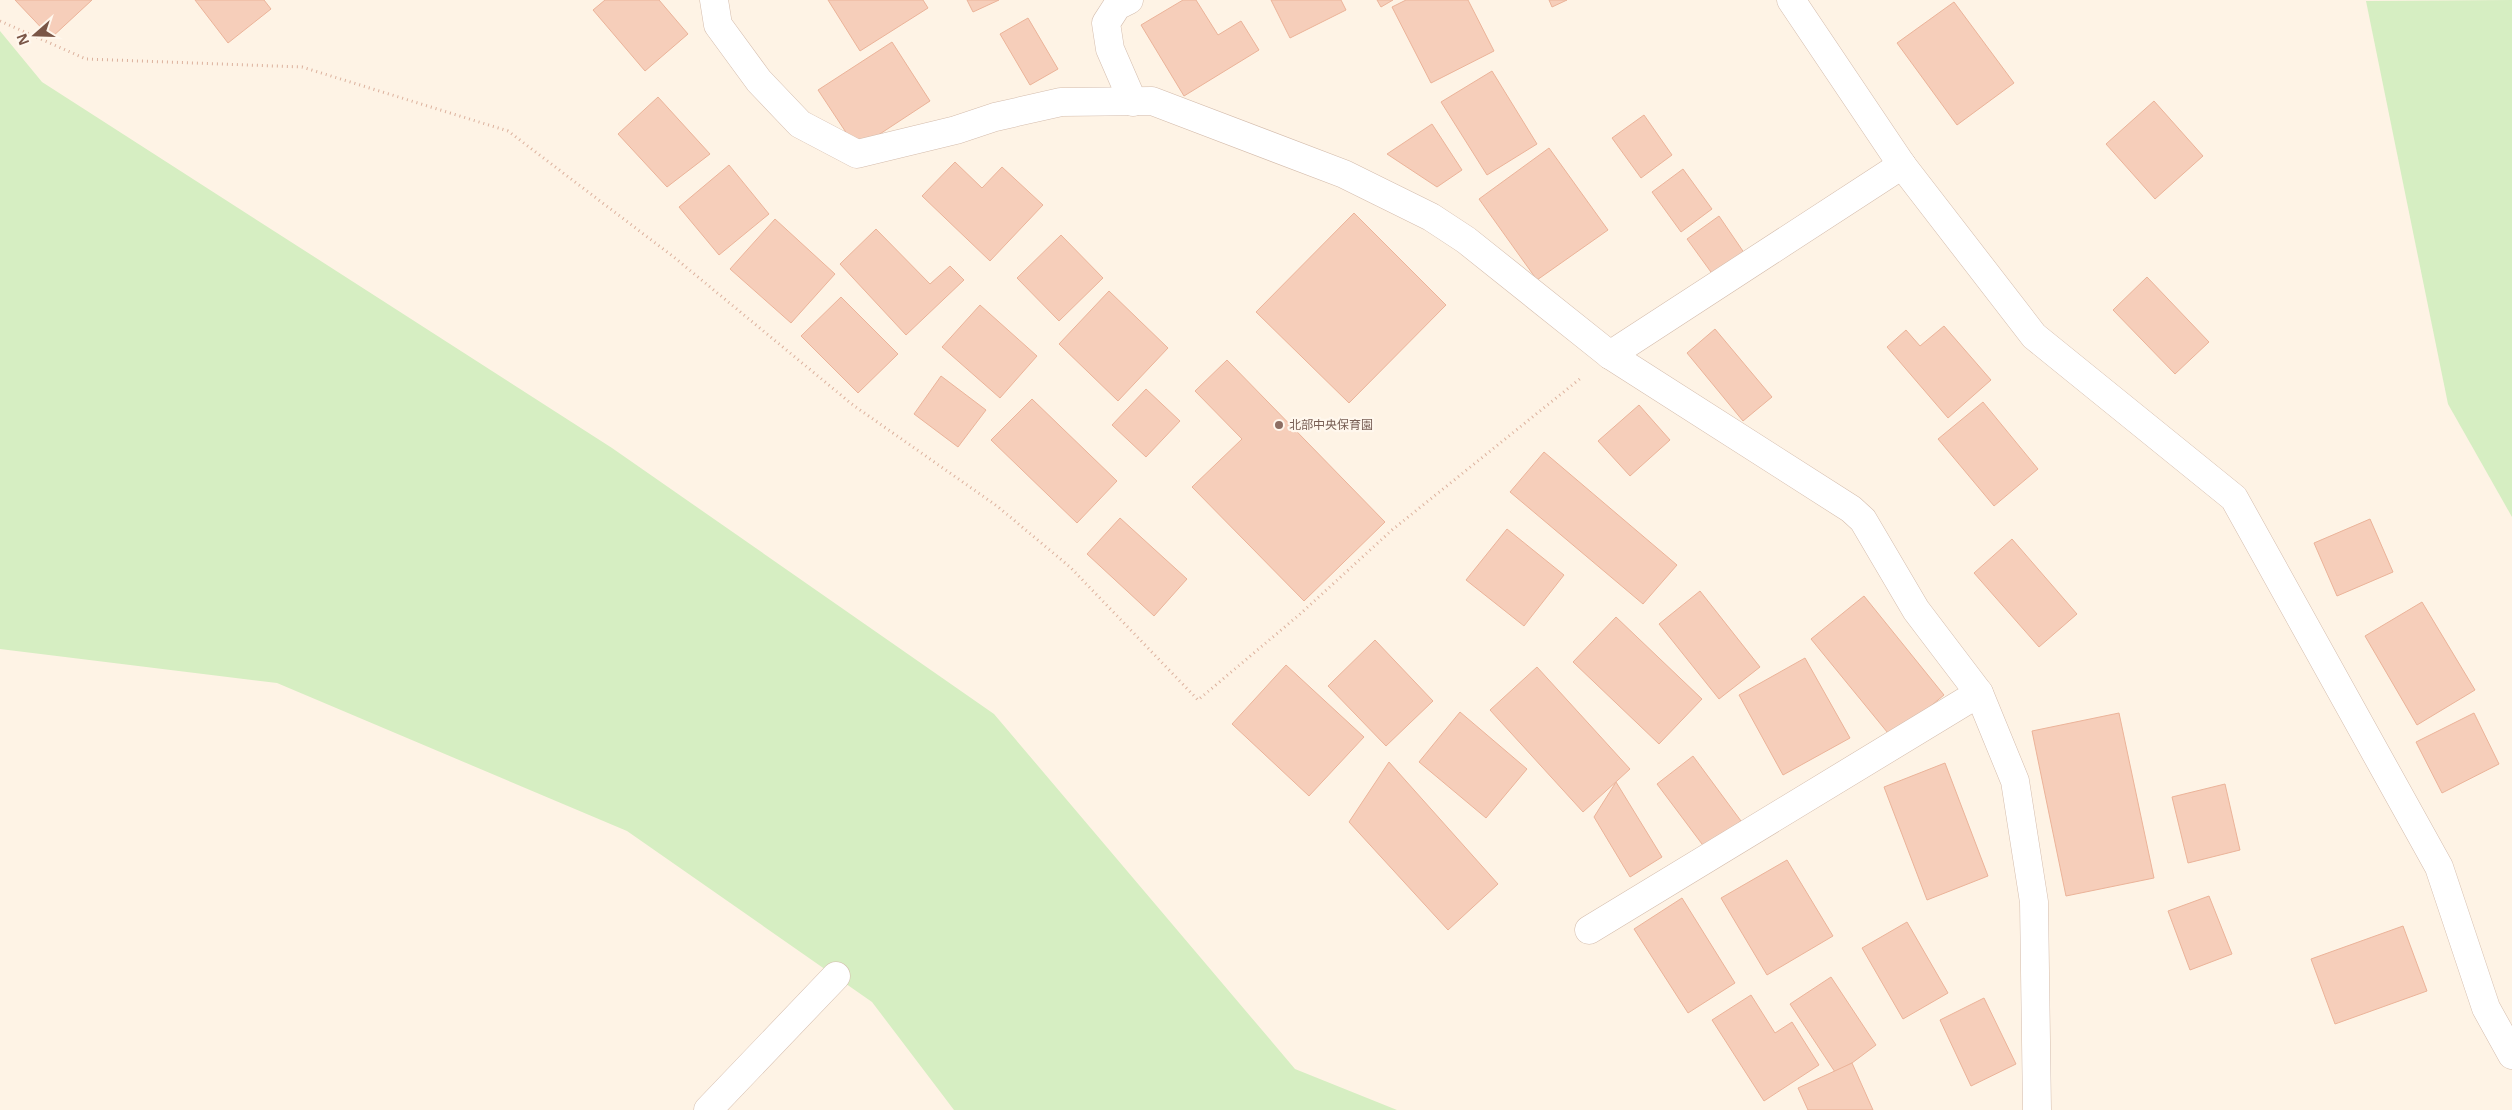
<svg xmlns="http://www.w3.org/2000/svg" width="2512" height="1110" font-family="'Noto Sans','Noto Sans JP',sans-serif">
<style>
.green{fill:#d6eec2}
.building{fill:#f6ceba;stroke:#ebb399}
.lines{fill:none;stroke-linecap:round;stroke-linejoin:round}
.minor-casing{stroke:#d4bcac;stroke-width:29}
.path{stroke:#dcb19d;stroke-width:3;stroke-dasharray:1 4;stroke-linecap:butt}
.minor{stroke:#fff;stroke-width:28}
.education-dot{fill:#8d6e63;stroke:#fff7ed;stroke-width:2}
.labels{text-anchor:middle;stroke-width:4.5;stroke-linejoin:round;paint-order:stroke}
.education-label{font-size:12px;fill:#785e54;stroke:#fff7ed;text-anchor:start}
</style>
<rect width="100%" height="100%" fill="#fef3e5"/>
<!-- green -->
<g class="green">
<polygon points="2512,0 2512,517 2448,404 2366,1"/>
<polygon points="0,31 42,82 612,448 994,714 1295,1069 1397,1110 954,1110 872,1002 627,831 277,683 0,649"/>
</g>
<!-- building -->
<g class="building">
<polygon points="15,0 92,0 51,38"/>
<polygon points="195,0 264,0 271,9 228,43"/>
<polygon points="605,0 659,0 688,34 645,71 593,10"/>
<polygon points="828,0 923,0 928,8 860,51"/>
<polygon points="967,0 999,0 973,12"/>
<polygon points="1183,0 1196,0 1218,35 1241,21 1259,50 1184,96 1141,25"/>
<polygon points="1271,0 1341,0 1346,10 1290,38"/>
<polygon points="1377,0 1393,0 1381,7"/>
<polygon points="1406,0 1468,0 1494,51 1431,83 1392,7"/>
<polygon points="1549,0 1567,0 1552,7"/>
<polygon points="1954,2 2014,83 1957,125 1897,43"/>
<polygon points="1028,18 1058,69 1030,85 1000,34"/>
<polygon points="892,42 930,101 857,149 818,90"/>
<polygon points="1492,71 1537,144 1487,175 1441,102"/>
<polygon points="658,97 710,154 667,187 618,134"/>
<polygon points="2154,101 2203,156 2155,199 2106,144"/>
<polygon points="1644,115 1672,155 1641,178 1612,138"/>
<polygon points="1432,124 1462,170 1437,187 1387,154"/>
<polygon points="1549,148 1608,230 1537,280 1479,199"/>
<polygon points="955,162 982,188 1002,167 1043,205 990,261 922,196"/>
<polygon points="729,165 769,214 719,255 679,207"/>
<polygon points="1683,169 1712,209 1681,232 1652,192"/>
<polygon points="1354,213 1446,305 1349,403 1256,312"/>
<polygon points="1719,216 1747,257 1716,279 1687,239"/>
<polygon points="775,219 835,274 791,323 730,269"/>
<polygon points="876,229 930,284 950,266 964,280 906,335 840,264"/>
<polygon points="1061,235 1103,278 1059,321 1017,278"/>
<polygon points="2147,277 2209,342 2175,374 2113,310"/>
<polygon points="1109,291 1168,348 1118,401 1059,344"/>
<polygon points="841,297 898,354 858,393 801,336"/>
<polygon points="980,305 1037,356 1000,398 942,347"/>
<polygon points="1944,326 1991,380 1948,418 1887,347 1906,330 1920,346"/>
<polygon points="1715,329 1772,397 1743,421 1687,353"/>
<polygon points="1227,360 1385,522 1304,601 1192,487 1242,439 1195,391"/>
<polygon points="941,376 986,410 958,447 914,414"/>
<polygon points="1146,389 1180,421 1146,457 1112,425"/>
<polygon points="1032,399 1117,481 1077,523 991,440"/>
<polygon points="1983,402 2038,469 1994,506 1938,439"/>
<polygon points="1639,405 1670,440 1630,476 1598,441"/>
<polygon points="1544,452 1677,565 1643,604 1510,492"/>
<polygon points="1120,518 1187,579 1154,616 1087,554"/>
<polygon points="2370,519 2393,572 2337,596 2314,543"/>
<polygon points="1507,529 1564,575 1524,626 1466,580"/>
<polygon points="2012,539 2077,614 2039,647 1974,573"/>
<polygon points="1700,591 1760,667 1719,699 1659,624"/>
<polygon points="1864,596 1944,695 1892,738 1811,639"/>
<polygon points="2422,602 2475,690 2417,725 2365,636"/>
<polygon points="1616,617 1702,699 1659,744 1573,662"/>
<polygon points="1375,640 1433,701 1386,746 1328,686"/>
<polygon points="1805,658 1850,738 1783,775 1739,695"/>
<polygon points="1286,665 1364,737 1309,796 1232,724"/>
<polygon points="1537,667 1630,769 1583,812 1490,710"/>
<polygon points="1460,712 1527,769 1486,818 1419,762"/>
<polygon points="2119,713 2154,878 2066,896 2032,731"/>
<polygon points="2474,713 2499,764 2442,793 2416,742"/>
<polygon points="1693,756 1741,821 1705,848 1657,784"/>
<polygon points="1389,762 1498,884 1448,930 1349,822"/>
<polygon points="1945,763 1988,876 1927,900 1884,787"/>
<polygon points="1616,782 1662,857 1630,877 1594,817"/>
<polygon points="2225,784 2240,850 2188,863 2172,797"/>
<polygon points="1787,860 1833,936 1767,975 1721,898"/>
<polygon points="2209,896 2232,954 2190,970 2168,911"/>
<polygon points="1682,898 1735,983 1688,1013 1634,929"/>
<polygon points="1907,922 1948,993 1903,1019 1862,948"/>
<polygon points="2403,926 2427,991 2335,1024 2311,959"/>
<polygon points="1831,977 1876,1045 1852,1063 1835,1072 1790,1004"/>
<polygon points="1751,995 1775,1033 1792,1022 1819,1065 1764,1101 1712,1020"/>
<polygon points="1984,998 2016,1064 1971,1086 1940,1020"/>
<polygon points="1852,1063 1873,1110 1808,1110 1798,1088"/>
</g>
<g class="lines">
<!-- minor casing -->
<g class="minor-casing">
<g id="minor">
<polyline points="714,0 718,25 759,81 800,124 857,154 956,130 995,117 1061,102 1152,101 1344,174 1431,217 1466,240 1610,355 1851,509 1863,520 1916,610 1979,693 1589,930"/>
<polyline points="1129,0 1117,6 1106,23 1110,49 1133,102"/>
<polyline points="1791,0 1902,165 2034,336 2234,498 2439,867 2486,1008 2512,1055"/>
<polyline points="1610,355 1902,165"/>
<polyline points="1979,693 2015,781 2034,902 2037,1110"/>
<polyline points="708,1110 836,976"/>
</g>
</g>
<!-- path -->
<polyline class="path" points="0,21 86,59 302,67 508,131 675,258 853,405 997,506 1070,567 1198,700 1299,615 1392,530 1581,378"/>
<!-- minor -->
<use href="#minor" class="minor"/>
</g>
<!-- markers -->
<circle class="education-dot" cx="1279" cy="425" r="5"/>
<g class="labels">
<!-- education labels -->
<g class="education-label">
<text x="1289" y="429">北部中央保育園</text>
</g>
</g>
<!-- north arrow -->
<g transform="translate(35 35) rotate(250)" stroke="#fff7ed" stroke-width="4" paint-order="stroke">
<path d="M0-4L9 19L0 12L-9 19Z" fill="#7a5647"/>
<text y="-8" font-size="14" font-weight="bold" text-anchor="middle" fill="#7a5647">N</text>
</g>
</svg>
